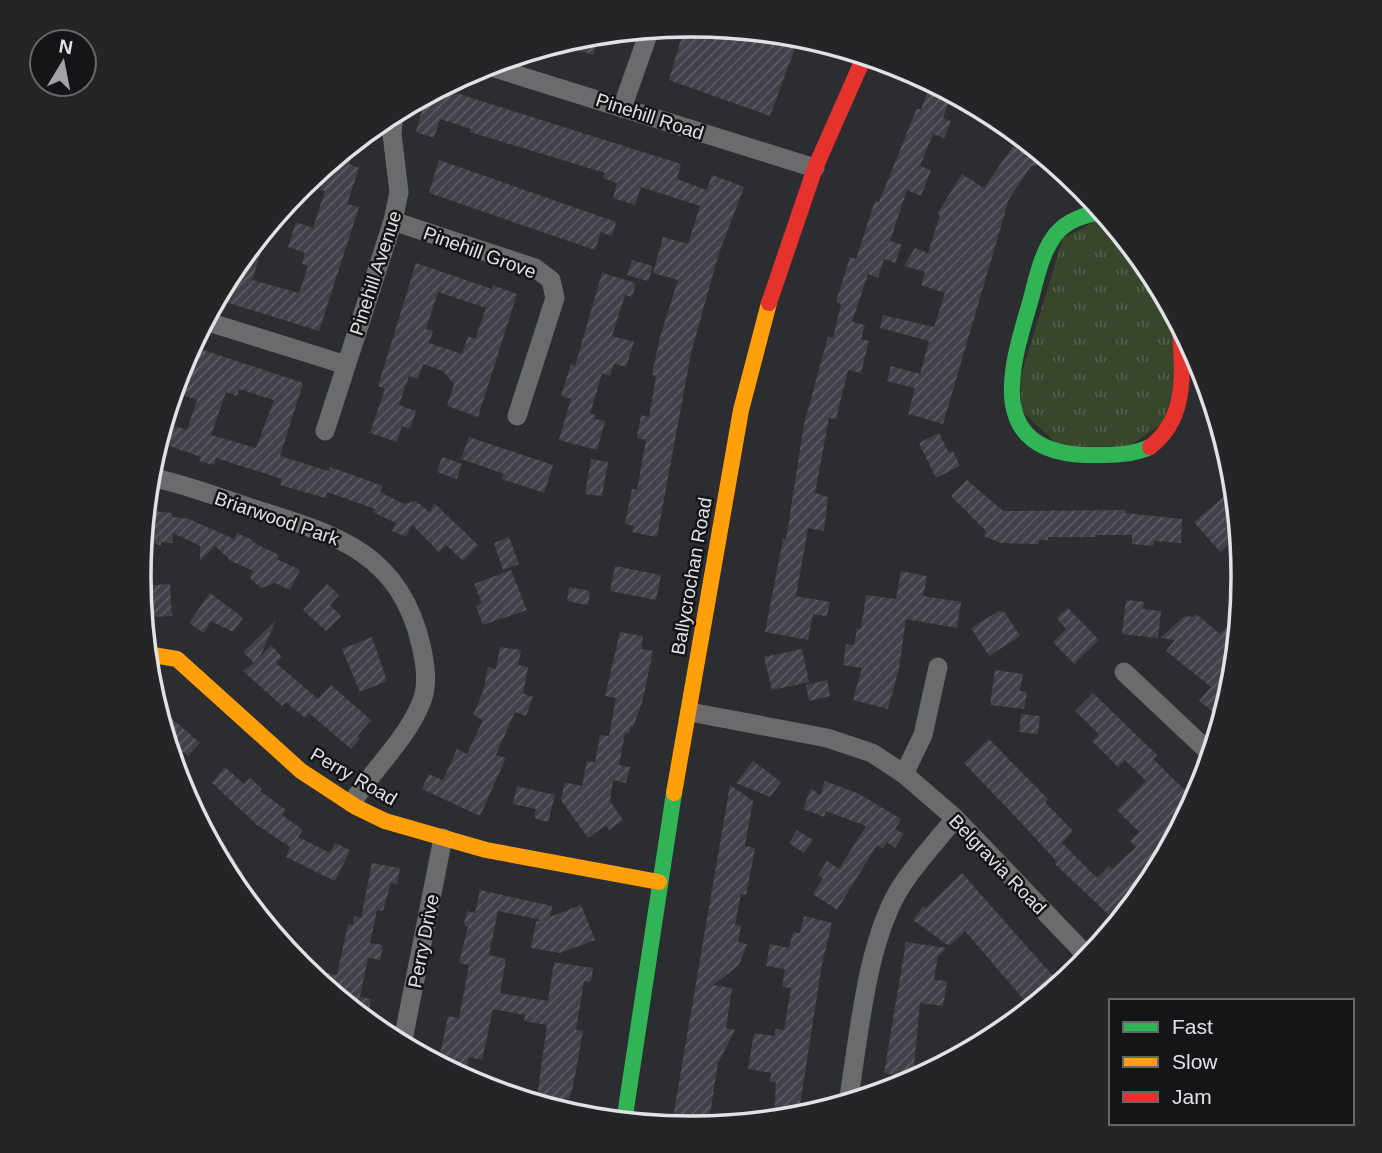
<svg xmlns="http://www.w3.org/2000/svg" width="1382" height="1153" font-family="Arial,sans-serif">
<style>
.grass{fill:url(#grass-tufts)}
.building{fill:url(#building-hatch);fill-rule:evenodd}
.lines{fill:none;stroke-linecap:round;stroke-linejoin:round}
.street{stroke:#6b6b6c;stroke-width:19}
.fast{stroke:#30b455;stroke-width:16}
.slow{stroke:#ff9f0a;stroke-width:16}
.jam{stroke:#e5322d;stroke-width:16}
.labels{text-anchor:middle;stroke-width:5;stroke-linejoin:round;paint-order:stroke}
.street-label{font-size:19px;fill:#e1e2e5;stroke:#141517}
.rim{fill:none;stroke:#e1e2e5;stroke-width:3.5}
</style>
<defs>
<pattern id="grass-tufts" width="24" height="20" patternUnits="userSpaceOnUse" patternTransform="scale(1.75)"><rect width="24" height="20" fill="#38462c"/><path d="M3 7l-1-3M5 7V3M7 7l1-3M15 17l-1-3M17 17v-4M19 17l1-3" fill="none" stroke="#54604a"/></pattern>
<pattern id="building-hatch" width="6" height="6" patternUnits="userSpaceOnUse" patternTransform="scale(1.75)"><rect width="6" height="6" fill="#414149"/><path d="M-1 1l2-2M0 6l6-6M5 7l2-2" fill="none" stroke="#5c5c63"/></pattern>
</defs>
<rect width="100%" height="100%" fill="#2c2d30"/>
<!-- grass -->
<polygon class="grass" points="1106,216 1150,270 1173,314 1174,388 1163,423 1128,447 1059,446 1022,411 1020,379 1063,238"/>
<!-- building -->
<g class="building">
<polygon points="685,25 759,31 758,35 795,48 770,116 669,80"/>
<polygon points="600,33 593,55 556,43 584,35"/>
<polygon points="440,88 681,164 677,179 707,190 712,175 744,187 718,256 691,353 657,537 632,532 634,526 625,524 632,489 637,490 646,440 637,438 641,415 649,417 656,376 652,375 660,337 678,280 653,273 663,237 688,244 700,206 641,187 635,205 613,198 617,183 603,178 605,173 470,132 471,129 440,119 434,138 416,132 426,96"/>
<polygon points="928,91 950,99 943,118 951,121 944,138 933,134 920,166 931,170 921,196 907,190 890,241 902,245 895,263 884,259 878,278 868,274 852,322 865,325 861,339 869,341 861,373 848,370 836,419 829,418 815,493 828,497 824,531 808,528 796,596 830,602 827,616 813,614 808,640 765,632 783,539 786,540 804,424 828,337 833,338 841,304 836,302 850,257 856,259 875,201 879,202 917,108 921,110"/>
<polygon points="1020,136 1055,164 1031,166 1009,199 943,424 908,414 915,388 887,381 891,366 920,374 929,341 880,328 883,315 934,327 945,293 921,285 925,272 904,266 915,248 928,253 940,215 937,214 962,174 984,188"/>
<polygon points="357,140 349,164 359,168 347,204 359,207 319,331 216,299 232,270 270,224 252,280 299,293 308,266 302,264 305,253 288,247 296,222 313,228 325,191 320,190 325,176 317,173"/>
<polygon points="439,160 616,222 612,236 601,232 595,250 429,193"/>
<polygon points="632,260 653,266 648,281 627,275"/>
<path d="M 416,263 L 492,289 L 493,285 L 517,294 L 478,417 L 447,406 L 454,384 L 443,371 L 423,364 L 418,379 L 409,376 L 399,405 L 416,411 L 410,429 L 402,426 L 397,442 L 370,433 L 385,389 L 378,386 ZM 438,292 L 486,308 L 475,339 L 468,336 L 462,354 L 429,343 L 433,331 L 426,329 Z"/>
<polygon points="602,273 636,283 632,297 625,295 612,336 634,342 626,367 614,364 610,376 602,373 590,414 595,415 594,419 605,421 597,450 559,440 571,399 561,396 571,364 575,366"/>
<path d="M 191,346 L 303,383 L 280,456 L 329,471 L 330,467 L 383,486 L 380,492 L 404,504 L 416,501 L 430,513 L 434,503 L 478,545 L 463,561 L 446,545 L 439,552 L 412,525 L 406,537 L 392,531 L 396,523 L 373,512 L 375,509 L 327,492 L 325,498 L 280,485 L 282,479 L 216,458 L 214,465 L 199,461 L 201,457 L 158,442 L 164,422 L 187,430 L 197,400 L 173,392 ZM 239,389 L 274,400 L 256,448 L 211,435 L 226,392 L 237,396 Z"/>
<polygon points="939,433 949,453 953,451 960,466 936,478 919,443"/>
<polygon points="469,437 553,465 544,493 502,479 504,474 461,459"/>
<polygon points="442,457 462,464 457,479 437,472"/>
<polygon points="591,459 608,462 602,496 585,494"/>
<polygon points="967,480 1003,511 1125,510 1125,513 1182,519 1181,543 1154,541 1153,546 1132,544 1132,535 1096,535 1097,537 1048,537 1048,540 1039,540 1039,544 1001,543 984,536 986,531 951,496"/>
<polygon points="1234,488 1239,535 1220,552 1194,522"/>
<polygon points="146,510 172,513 172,517 189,519 234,539 237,533 253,540 252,542 279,555 277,559 300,570 290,590 275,583 261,588 250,578 254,571 231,561 215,546 200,561 200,546 173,533 172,543 161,542 161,546 144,539"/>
<polygon points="509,537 519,564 503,570 494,543"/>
<polygon points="615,566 661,575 656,600 610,591"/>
<polygon points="511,570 527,610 483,625 476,606 482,603 474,584"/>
<polygon points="901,571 927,576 923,596 961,602 957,628 906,619 899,668 888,709 853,700 862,668 843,665 846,644 854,645 857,628 861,629 866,595 896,599"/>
<polygon points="170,584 172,616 153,617 152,604 142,604 140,586"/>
<polygon points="327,584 339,595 330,605 341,616 326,631 303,610"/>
<polygon points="569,587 590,591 588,605 567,601"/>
<polygon points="210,593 243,618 233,632 211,621 204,633 189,623"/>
<polygon points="1126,600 1144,602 1143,609 1161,611 1158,638 1122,634"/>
<polygon points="1068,608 1099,640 1074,664 1053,642 1066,629 1057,618"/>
<polygon points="999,611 1005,613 1020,636 989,656 971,628"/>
<polygon points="1196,614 1220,634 1226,627 1237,636 1229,646 1236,652 1235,657 1222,672 1233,681 1222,719 1199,701 1211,687 1166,651 1175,640 1160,638 1185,616 1194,617"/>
<polygon points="276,620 260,657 271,645 282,657 276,663 318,699 331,685 371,720 357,736 361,738 351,749 309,713 305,718 286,702 282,706 243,671 254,663 243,652"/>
<polygon points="620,632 643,636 641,649 653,651 642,703 633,727 631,726 629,734 625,733 619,765 630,767 626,783 613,780 610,801 623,820 609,830 606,825 588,838 561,800 565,782 582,786 587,761 595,762 600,735 609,736 616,698 605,696"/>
<polygon points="372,637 387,681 360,692 342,649"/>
<polygon points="500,647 521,650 518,665 528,667 523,693 533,697 526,716 515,712 496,755 506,758 480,816 422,789 429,774 443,780 457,749 467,754 483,720 473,715 483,692 488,667 496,669"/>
<polygon points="802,649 809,682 772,690 764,657"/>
<polygon points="995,670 1023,674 1020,691 1027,692 1024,709 990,705"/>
<polygon points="827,680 830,696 809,701 806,685"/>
<polygon points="1093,693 1157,755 1153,759 1195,800 1162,860 1109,915 1055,864 1057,862 1026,828 964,763 989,739 1048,799 1045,802 1073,831 1062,843 1097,878 1109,866 1112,869 1136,847 1130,841 1139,832 1117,810 1146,781 1125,760 1118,767 1092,741 1099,734 1075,711"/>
<polygon points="156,705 200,743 188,756 166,739"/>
<polygon points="1021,714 1040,716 1038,734 1019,732"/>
<polygon points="753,761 781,782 770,797 736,783"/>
<polygon points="225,767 244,784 250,778 262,789 260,791 286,810 282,815 303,830 298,837 330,853 335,843 350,850 335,881 286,857 290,847 257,825 212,783"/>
<polygon points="825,781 859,794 901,819 895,829 904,834 895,848 887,842 883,849 877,845 837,910 813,894 823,878 818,875 827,861 839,869 866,826 826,811 824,817 803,809 811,788 820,795"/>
<polygon points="730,785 753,801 745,846 755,848 746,895 741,894 735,925 741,926 738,942 747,944 739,965 713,985 732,988 726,1028 735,1030 718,1063 708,1127 695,1128 672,1123"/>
<polygon points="517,786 555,795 548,822 534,818 536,809 513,804"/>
<polygon points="797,830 813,840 804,853 789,843"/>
<polygon points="217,833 244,875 232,883 208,838"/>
<polygon points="372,863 400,868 397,884 391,883 383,911 377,910 370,943 383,945 380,960 368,958 360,997 371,999 368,1015 357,1013 301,967 337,975 348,924 353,925 354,916 361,918"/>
<polygon points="962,873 1060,984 1031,1008 965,931 949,946 913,920 923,906 926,908"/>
<polygon points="480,890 552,906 550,917 581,905 595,940 560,953 531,948 536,922 541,920 498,911 489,955 506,959 500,993 548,1001 554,962 593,968 591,982 584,981 576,1030 583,1031 573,1086 569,1099 565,1098 560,1111 536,1104 547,1025 524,1021 525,1015 493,1009 482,1060 469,1057 464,1078 438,1064 448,1016 459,1018 469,965 459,963 468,926 464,925 467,911 475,913"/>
<polygon points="804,916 832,923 822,964 798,1118 774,1120 776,1082 770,1082 771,1073 748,1069 754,1033 774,1036 776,1029 784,1030 791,988 782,987 785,969 766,966 770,944 789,948 793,932 800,933"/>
<polygon points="906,942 947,948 938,956 934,980 947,981 943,1006 920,1003 913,1077 884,1073"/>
</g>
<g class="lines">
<!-- street -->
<g class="street">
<polyline points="485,65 815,168"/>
<polyline points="622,108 650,29"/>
<polyline points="393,221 535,268 551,280 555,298 517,416"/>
<polyline points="205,321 346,365"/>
<polyline points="325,431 393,221 399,192 392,134 394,112"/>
<path d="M 149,477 C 183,483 217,497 251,508 C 333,534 399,550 421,645 C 425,663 429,685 421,703 C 406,740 373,769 352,803"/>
<polyline points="1124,672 1211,754"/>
<polyline points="690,712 827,738 872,753 904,774 955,818 1089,958"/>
<polyline points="904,774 923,735 938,667"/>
<polyline points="402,1045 443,838"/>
<path d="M 848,1103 C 859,1038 866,940 902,885 C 917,862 938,840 955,818"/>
</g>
<!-- fast -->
<g class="fast">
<path d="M 1102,212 C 1084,215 1067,220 1055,235 C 1040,255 1036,282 1029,306 C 1009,372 987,451 1086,455 C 1106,455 1131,456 1150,447"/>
<polyline points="624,1122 674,793"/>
</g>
<!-- slow -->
<g class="slow">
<polyline points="147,654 177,659 301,771 356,807 385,821 486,850 659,882"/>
<polyline points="674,793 741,410 769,303"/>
</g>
<!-- jam -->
<g class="jam">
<polyline points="769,303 815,168 865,55"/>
<path d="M 1150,447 C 1189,417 1182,370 1180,327"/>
</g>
</g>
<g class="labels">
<!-- street labels -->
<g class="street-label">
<text transform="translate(650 116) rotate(18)" y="7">Pinehill Road</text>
<text transform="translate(480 252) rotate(20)" y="7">Pinehill Grove</text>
<text transform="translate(375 273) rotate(-72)" y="7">Pinehill Avenue</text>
<text transform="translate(277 518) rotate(19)" y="7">Briarwood Park</text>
<text transform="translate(691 576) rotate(-80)" y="7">Ballycrochan Road</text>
<text transform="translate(354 776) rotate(30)" y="7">Perry Road</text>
<text transform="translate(998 864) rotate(46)" y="7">Belgravia Road</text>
<text transform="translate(423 941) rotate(-79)" y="7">Perry Drive</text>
</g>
</g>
<!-- crop -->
<path d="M0 0H1382V1153H0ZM690 37H692A539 539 0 0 1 1231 576V577A539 539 0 0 1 692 1116H690A539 539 0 0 1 151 577V576A539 539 0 0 1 690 37Z" fill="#242527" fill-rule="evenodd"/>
<path class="rim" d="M690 37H692A539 539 0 0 1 1231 576V577A539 539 0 0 1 692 1116H690A539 539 0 0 1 151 577V576A539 539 0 0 1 690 37Z"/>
<!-- legend -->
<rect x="1109" y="999" width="245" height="126" fill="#141517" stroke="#666769" stroke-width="2"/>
<rect x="1123" y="1022" width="35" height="10" fill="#30b455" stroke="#666769" stroke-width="2"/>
<text x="1172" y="1034" font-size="21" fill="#e1e2e5">Fast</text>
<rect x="1123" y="1057" width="35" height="10" fill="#ff9f0a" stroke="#666769" stroke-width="2"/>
<text x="1172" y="1069" font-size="21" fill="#e1e2e5">Slow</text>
<rect x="1123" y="1092" width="35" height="10" fill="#e5322d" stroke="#666769" stroke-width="2"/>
<text x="1172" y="1104" font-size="21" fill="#e1e2e5">Jam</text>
<!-- north arrow -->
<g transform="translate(63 63) rotate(10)"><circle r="33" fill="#141517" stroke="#666769" stroke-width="2"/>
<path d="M0-5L12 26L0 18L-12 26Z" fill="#a2a3a6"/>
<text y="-10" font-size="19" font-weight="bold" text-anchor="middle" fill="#e1e2e5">N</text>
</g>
</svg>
